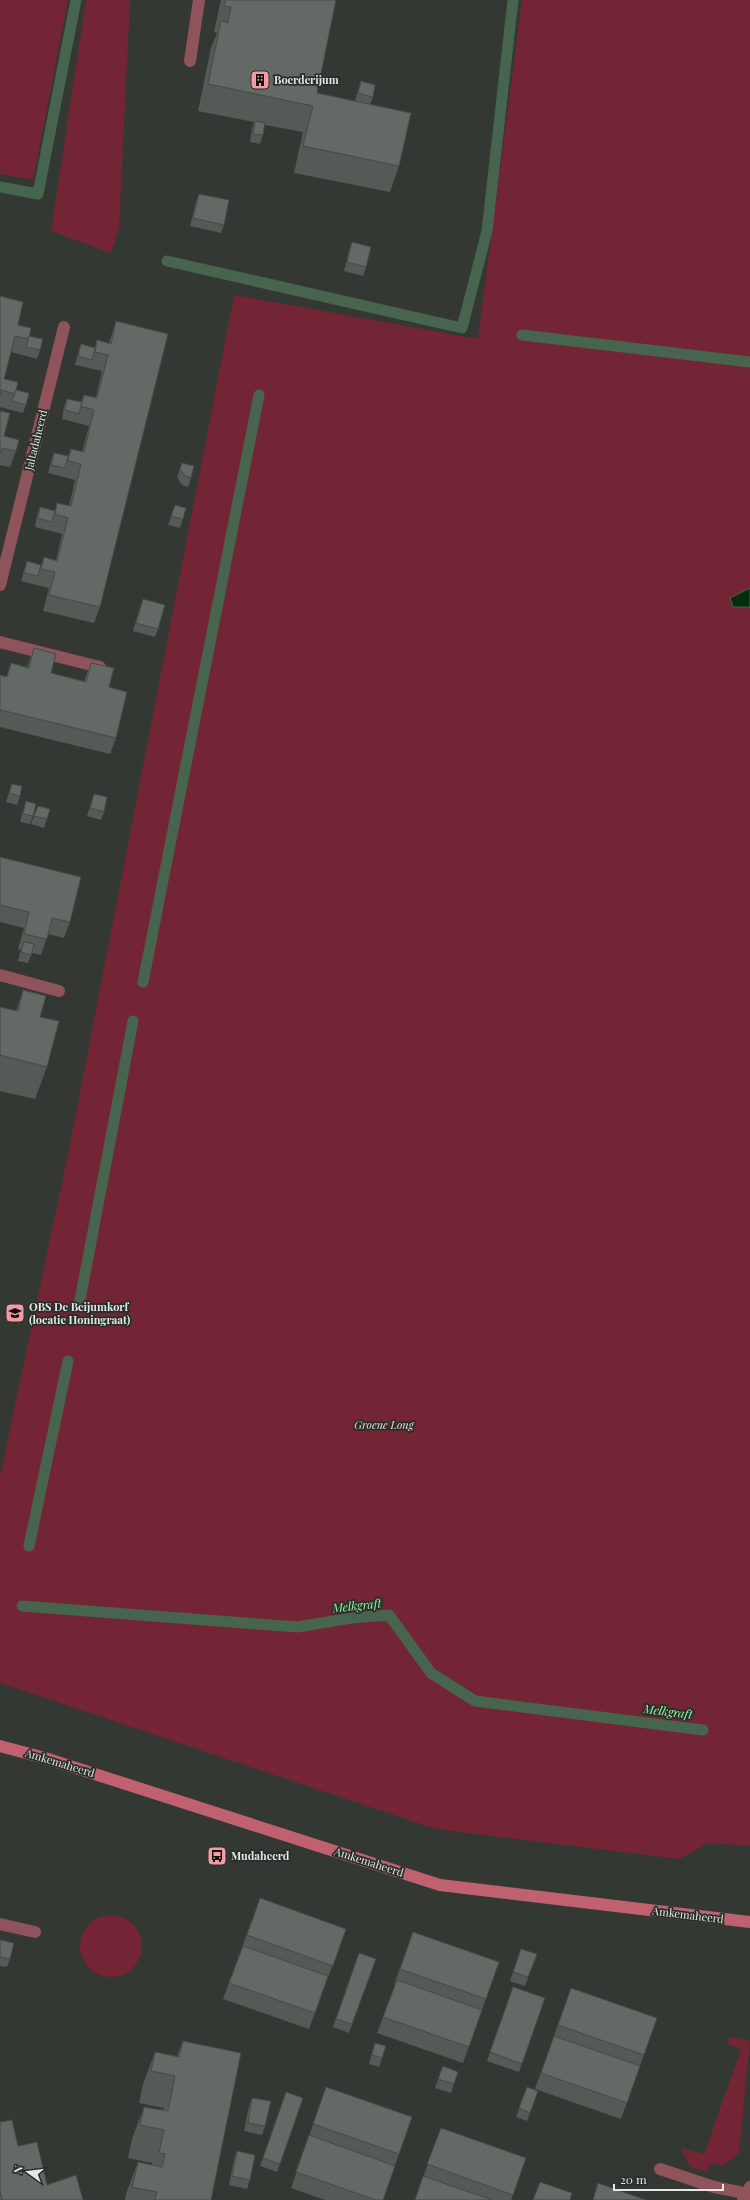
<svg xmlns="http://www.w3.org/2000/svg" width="750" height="2200" font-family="'Playfair Display',serif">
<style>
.green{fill:#732535}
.water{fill:#042c0d;stroke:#47644e}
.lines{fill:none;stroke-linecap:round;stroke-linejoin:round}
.stream{stroke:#47644e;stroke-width:11}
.lane{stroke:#8f535b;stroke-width:12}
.street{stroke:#8f535b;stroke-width:12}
.secondary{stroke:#bf616f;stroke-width:12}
.wall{fill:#555a56}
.building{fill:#636964;stroke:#454a46}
.labels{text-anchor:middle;stroke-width:3.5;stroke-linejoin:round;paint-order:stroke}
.poi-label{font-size:11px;font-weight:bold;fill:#e4e8e5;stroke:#292e29;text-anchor:start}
.street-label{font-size:11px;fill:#e4e8e5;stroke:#292e29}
.park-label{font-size:11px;font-style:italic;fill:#f2d8da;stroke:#292e29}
.water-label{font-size:12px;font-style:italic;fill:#93f5a0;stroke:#292e29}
</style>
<rect width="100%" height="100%" fill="#333833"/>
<!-- green -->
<g class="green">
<polygon points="0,0 68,0 33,180 0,174"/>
<polygon points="86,0 130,0 119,229 111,253 51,231"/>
<polygon points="522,0 750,0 750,1846 708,1843 679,1859 436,1829 0,1683 0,1476 69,1149 234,295 478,339"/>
<circle cx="111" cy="1946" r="31"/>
<polygon points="730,2037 750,2041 739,2153 723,2166 710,2163 707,2172 690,2167 681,2148 704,2154 741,2049 727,2044"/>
</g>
<!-- water -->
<polygon class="water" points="750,588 750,607 733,607 730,598"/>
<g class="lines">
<!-- stream -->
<g class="stream">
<polyline points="0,187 38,194 76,0"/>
<polyline points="167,261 462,328 487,231 513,0"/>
<polyline points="522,335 750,362"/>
<polyline points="143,982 259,395"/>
<polyline points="79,1305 133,1021"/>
<polyline points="29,1546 68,1361"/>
<polyline points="22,1606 297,1627 352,1618 389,1615 431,1673 475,1701 703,1730"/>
</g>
<!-- lane -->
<g class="lane">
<polyline points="190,61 199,0"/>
<polyline points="0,1924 35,1932"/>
<polyline points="660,2169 714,2187 750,2194"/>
</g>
<!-- street -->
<g class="street">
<polyline points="0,585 64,327"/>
<polyline points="0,642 100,667"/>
<polyline points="0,975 59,991"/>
<polyline points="743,2200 750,2187"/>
</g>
<!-- secondary -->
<polyline class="secondary" points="0,1746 45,1758 440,1885 750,1922"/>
</g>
<!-- wall -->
<g class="wall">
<polygon points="221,0 336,0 317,93 355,101 358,90 361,81 373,97 370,104 399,166 390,192 294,173 303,132 265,125 263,135 260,144 250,142 252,129 254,122 198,111 211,48 217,33 214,32"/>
<polygon points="199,194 224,225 221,233 190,226 196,202"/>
<polygon points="352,242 366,267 363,276 344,271 349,250"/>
<polygon points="0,296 18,325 29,336 40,350 37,359 11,352 4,379 16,390 26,405 23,413 0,407"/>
<polygon points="116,321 100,607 94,623 43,611 49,588 21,581 24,570 27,561 41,565 44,557 56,560 62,534 35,527 37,515 40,507 55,511 57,503 69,506 75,480 48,473 51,461 54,453 68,456 71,449 82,452 89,426 62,419 64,407 67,399 82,402 84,395 96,397 102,371 75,365 78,353 81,344 95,348 97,340 109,343"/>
<polygon points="0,411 4,436 16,451 10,467 0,465"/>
<polygon points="182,463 191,478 188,487 182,485 177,477"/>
<polygon points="175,505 183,519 180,528 168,525"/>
<polygon points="143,599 158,629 155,637 133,631 140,607"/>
<polygon points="34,648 51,673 84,681 91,663 109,687 116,738 110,754 0,727 0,675 6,677 11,663 27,667"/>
<polygon points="12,784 20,796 17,805 6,802"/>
<polygon points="94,794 104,812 101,820 87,816"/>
<polygon points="26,801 33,816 30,824 20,822 23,810"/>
<polygon points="38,806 47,819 44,828 31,824"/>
<polygon points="0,857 70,922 64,938 48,934 41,955 32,953 28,963 18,961 21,950 18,949 24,928 0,922"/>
<polygon points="23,990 40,1017 47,1067 35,1099 0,1091 0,1007 16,1011"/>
<polygon points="260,1898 346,1929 309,2029 223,1999"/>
<polygon points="413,1932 499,1962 463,2063 377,2033 395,1985 394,1985"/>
<polygon points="0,1940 10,1959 7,1967 0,1966"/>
<polygon points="359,1953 376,1959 349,2033 333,2027"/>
<polygon points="537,1954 525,1986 510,1981 518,1957"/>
<polygon points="513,1987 545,1998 519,2072 487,2061"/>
<polygon points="571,1988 657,2018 640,2066 621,2119 535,2089"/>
<polygon points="183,2041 211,2200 125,2200 126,2194 138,2162 152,2165 152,2163 128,2158 132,2139 144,2107 163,2110 164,2108 139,2103 143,2084 155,2052 177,2056"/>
<polygon points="375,2043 382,2058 379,2067 369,2064 372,2051"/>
<polygon points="443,2066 458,2072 451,2093 435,2088"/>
<polygon points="326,2087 412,2117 383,2200 325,2200 291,2188"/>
<polygon points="527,2087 538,2091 527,2121 516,2117"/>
<polygon points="286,2092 303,2098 277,2172 260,2166"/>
<polygon points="252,2098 265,2126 262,2135 244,2131 249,2106"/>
<polygon points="0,2122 47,2185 83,2200 0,2200"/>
<polygon points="441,2128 526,2158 511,2200 415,2200"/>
<polygon points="237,2151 250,2180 247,2189 229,2185 234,2159"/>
</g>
<!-- building -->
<g class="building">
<polygon points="225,0 336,0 317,93 411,113 399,166 303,146 313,106 208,84 221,21 228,23 231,7 224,6"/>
<polygon points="361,81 375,85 373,97 358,93"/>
<polygon points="255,121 265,123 263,135 253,134"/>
<polygon points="199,194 229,200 224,225 193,218"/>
<polygon points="352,242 371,247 366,267 347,262"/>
<polygon points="0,296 23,302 18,325 31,328 29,339 15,336 4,379 18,382 15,394 1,390 0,396"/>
<polygon points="116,321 168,334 100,607 49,595 55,572 41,569 44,557 57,561 68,518 55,514 57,503 71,506 81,464 68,461 71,449 84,452 94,410 81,406 84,395 97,398 108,355 95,352 97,340 111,344"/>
<polygon points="29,336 43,339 40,350 26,347"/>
<polygon points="81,344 95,348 92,360 78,356"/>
<polygon points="16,390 29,393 26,405 12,401"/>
<polygon points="67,399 82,402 79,414 65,410"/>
<polygon points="0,411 10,413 4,436 19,440 16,451 2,448 0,454"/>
<polygon points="54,453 68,456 65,468 51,465"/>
<polygon points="182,463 194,466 191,478 185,476 180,469"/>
<polygon points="175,505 186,508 183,519 171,516"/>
<polygon points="40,507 55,511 52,522 38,518"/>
<polygon points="27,561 41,565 38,576 24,573"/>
<polygon points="143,599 165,605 158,629 136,623"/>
<polygon points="34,648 56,654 51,673 86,682 91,663 114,668 109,687 127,692 116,738 1,710 0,713 0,675 7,677 11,663 29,668"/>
<polygon points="12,784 22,786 20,796 9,793"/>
<polygon points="94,794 107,797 104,812 90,808"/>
<polygon points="26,801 36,804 33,816 23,814"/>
<polygon points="38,806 50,809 47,819 34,816"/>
<polygon points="0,857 81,877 70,922 52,918 47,939 24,934 29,912 0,905"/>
<polygon points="24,942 34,944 31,955 21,952"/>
<polygon points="23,990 46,996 40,1017 59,1021 47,1067 0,1055 0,1007 18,1011"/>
<polygon points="260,1898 346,1929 333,1966 247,1935"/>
<polygon points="413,1932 499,1962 486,1999 400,1969"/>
<polygon points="0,1940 14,1943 10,1959 0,1957"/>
<polygon points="243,1946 328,1976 315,2013 229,1983"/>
<polygon points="521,1949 537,1954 528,1977 513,1972"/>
<polygon points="359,1953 376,1959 352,2024 336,2019"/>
<polygon points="397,1980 482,2010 469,2047 383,2017"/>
<polygon points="513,1987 545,1998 522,2064 490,2052"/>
<polygon points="571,1988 657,2018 644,2055 558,2025"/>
<polygon points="554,2036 640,2066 627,2103 541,2073"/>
<polygon points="183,2041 241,2053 211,2200 155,2200 157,2192 132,2187 138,2162 162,2167 165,2154 159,2153 164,2130 140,2125 144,2107 168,2111 175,2076 151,2071 155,2052 179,2057"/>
<polygon points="375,2043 386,2046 382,2058 372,2055"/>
<polygon points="443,2066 458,2072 454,2084 438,2079"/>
<polygon points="326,2087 412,2117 399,2154 313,2124"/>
<polygon points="527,2087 538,2091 530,2113 519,2108"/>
<polygon points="286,2092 303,2098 280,2164 263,2158"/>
<polygon points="252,2098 271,2101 265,2126 248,2123"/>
<polygon points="12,2120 18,2146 37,2142 47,2185 76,2175 83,2200 2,2200 0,2191 0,2122"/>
<polygon points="441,2128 526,2158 513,2195 427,2164"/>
<polygon points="309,2135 395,2166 383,2200 376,2200 296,2172"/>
<polygon points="237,2151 255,2155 250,2180 232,2176"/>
<polygon points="423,2176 492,2200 415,2200"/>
<polygon points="540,2182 572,2193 570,2200 533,2200"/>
<polygon points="598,2183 646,2200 593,2200"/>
</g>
<!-- icons -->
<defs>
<g id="building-square" transform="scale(1)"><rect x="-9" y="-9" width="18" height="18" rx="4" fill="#f49aa5" stroke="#292e29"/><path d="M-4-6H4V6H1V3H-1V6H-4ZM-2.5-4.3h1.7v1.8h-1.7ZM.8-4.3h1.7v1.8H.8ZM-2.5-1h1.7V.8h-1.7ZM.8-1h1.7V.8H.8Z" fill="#111"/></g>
<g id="school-square" transform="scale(1)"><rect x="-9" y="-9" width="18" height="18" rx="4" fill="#f49aa5" stroke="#292e29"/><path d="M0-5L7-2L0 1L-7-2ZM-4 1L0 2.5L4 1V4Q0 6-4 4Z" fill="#111"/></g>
<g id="bus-square" transform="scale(1)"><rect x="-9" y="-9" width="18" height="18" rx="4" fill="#f49aa5" stroke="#292e29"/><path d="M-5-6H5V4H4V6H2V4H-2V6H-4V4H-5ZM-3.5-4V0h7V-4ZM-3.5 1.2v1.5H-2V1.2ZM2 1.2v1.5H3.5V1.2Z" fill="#111"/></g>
</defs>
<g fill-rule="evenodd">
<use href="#building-square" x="260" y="80"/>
<use href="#school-square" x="15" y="1313"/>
<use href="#bus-square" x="217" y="1856"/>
</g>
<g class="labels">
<!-- poi labels -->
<g class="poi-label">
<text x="274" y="84">Boerderijum</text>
<text x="29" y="1311">OBS De Beijumkorf<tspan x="29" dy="13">(locatie Honingraat)</tspan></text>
<text x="231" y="1860">Mudaheerd</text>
</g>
<!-- street labels -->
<g class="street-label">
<text transform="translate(36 440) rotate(-76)" y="4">Jaltadaheerd</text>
<text transform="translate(60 1763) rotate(17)" y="4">Amkemaheerd</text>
<text transform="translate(369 1862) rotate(18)" y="4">Amkemaheerd</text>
<text transform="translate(688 1915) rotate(7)" y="4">Amkemaheerd</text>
</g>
<!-- park labels -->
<g class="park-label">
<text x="384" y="1429">Groene Long</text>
</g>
<!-- water labels -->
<g class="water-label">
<text transform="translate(357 1606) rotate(-6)" y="4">Melkgraft</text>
<text transform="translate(668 1712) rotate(7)" y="4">Melkgraft</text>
</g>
</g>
<!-- north arrow -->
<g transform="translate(28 2172) rotate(284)" stroke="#292e29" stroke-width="3" paint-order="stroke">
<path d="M0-3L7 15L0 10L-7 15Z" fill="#e4e8e5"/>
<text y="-6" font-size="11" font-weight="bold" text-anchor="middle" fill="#e4e8e5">N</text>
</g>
<!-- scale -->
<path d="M614 2184v6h109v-6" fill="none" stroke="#e4e8e5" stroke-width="2"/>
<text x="620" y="2184" font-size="12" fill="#e4e8e5" stroke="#292e29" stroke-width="3" paint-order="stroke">20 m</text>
</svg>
